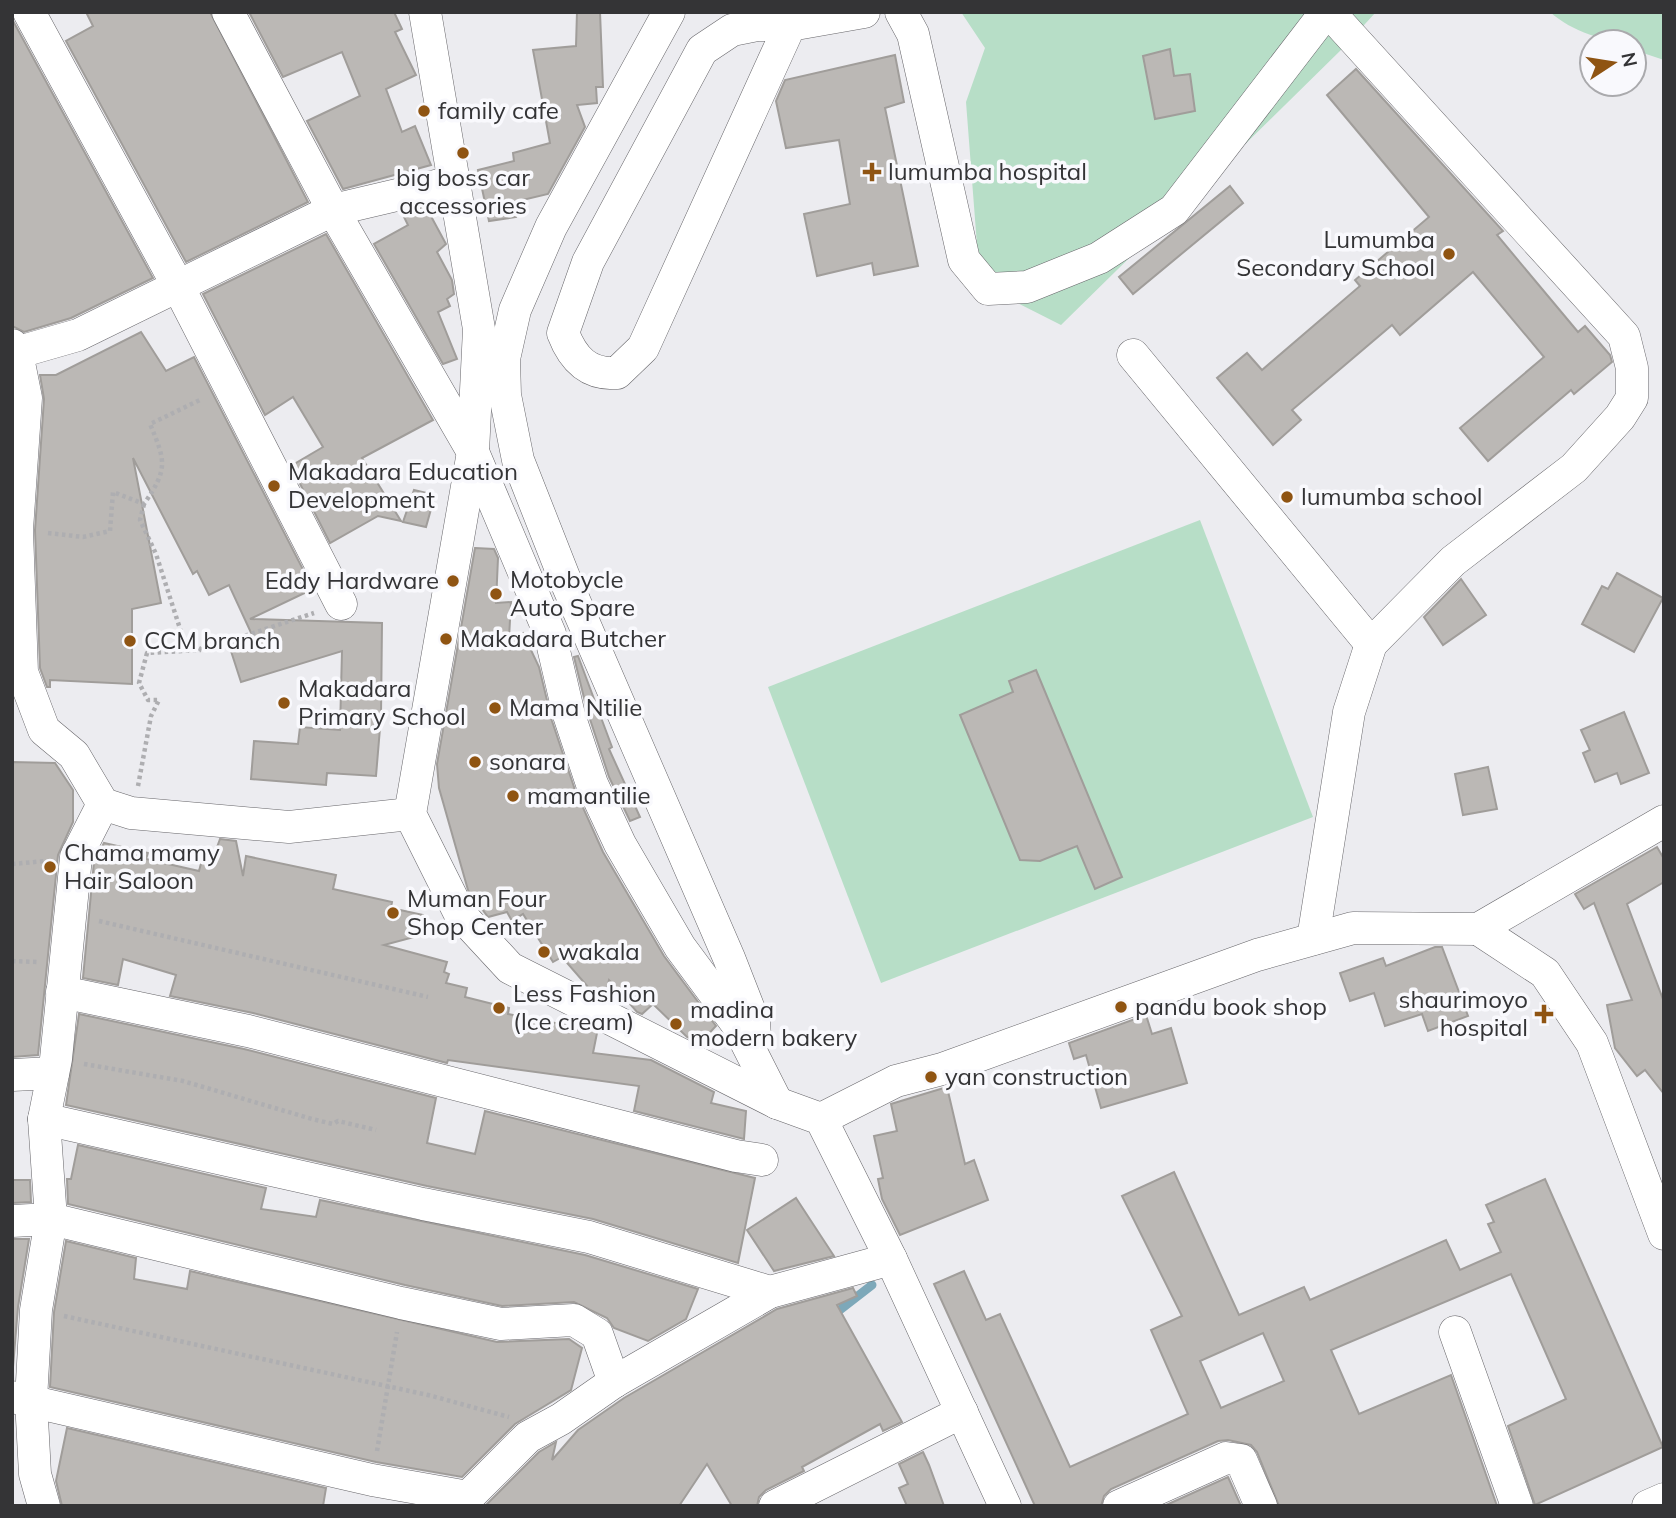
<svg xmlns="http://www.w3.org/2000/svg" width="1676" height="1518" font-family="Mulish,sans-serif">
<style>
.green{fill:#b7dec7}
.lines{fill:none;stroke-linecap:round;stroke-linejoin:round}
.stream{stroke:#7da8b9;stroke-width:9}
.building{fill:#bbb8b5;stroke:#a09d9a;stroke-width:2;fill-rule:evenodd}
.minor-casing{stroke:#67666a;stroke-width:33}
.path{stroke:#aeaeb1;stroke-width:4.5;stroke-dasharray:3.5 3.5;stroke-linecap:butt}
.minor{stroke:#fff;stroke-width:32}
.poi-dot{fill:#8f5412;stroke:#f9f9fd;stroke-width:2.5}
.labels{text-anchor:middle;stroke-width:7;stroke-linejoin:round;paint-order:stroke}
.poi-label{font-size:24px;fill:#343436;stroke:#f9f9fd;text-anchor:start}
</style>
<rect width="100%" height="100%" fill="#ececf0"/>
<!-- green -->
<g class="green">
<polygon points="961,12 1376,12 1343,48 1061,325 980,284 966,102 985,48"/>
<path d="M 1550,12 L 1664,12 L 1664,60 L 1634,50 L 1634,42 C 1604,42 1573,32 1550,12 Z"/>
<polygon points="1200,520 1313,817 881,983 768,687"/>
</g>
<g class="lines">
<!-- stream -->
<polyline class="stream" points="832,1316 872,1285"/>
</g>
<!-- building -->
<g class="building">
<polygon points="86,12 210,12 308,202 186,262 66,41 93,26"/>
<polygon points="249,12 394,12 402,29 395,32 416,75 386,89 402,132 415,126 431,165 343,189 307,121 360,96 342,52 283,77"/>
<polygon points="577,12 600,12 603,87 596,87 597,103 577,105 585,127 548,194 514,202 516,217 489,221 478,170 514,161 513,153 550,143 533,50 576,46"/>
<polygon points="12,19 153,278 71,318 24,332 12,326"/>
<polygon points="1170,49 1174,76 1190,74 1195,111 1155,119 1143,56"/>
<polygon points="895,55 904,102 885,108 918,266 874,275 872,263 817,276 804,214 850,204 839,140 786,148 776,101 785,80"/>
<polygon points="1356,69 1503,231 1497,235 1578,332 1585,326 1610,355 1612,362 1574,394 1571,390 1488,461 1460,428 1544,357 1473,272 1400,335 1392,325 1292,410 1301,420 1273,445 1217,378 1247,353 1262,370 1360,286 1355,280 1429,217 1327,95"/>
<polygon points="1230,186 1243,203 1133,294 1119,277"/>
<polygon points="426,207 446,244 437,252 452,280 454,294 447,299 450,306 438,312 457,359 443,364 374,244 408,225 402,213"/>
<polygon points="326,234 433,420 362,458 401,521 378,516 330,543 291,466 323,447 293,397 265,415 203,294"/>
<polygon points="141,332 166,371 194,357 313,589 250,619 382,623 381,716 376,776 327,773 326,785 251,779 254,741 298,744 300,727 340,730 342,651 241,682 229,645 253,637 229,585 209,595 197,571 193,574 133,458 161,603 132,609 132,684 50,680 50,687 47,687 40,668 35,530 44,399 40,375 56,375"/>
<polygon points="414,490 435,495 426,527 403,522"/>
<polygon points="475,548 494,549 498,558 496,603 511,602 509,638 523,633 539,667 552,721 575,790 603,852 664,956 716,1026 700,1043 687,1037 653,1004 642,1014 637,1012 609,980 605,996 588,987 562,957 553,962 523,914 512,921 507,912 488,917 468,890 439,788 437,764"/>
<polygon points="1617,573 1663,598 1634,652 1582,624 1602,586 1608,589"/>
<polygon points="1461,579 1486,615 1443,645 1424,617"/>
<polygon points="578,656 612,747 609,749 640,817 630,821 609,777 587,710 574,657"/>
<polygon points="1036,670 1122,877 1095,889 1077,846 1040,861 1020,860 960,715 1013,692 1009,681"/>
<polygon points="1624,712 1649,773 1621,784 1617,773 1595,782 1583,753 1590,750 1581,730"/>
<polygon points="12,762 55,763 73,790 73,822 58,855 38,1055 12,1057"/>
<polygon points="1488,767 1497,809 1463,815 1455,774"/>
<polygon points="220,839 236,841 243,876 246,856 336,875 333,889 392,902 391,908 423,915 418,936 384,945 447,962 444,972 449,974 446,983 467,988 465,997 509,1008 508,1014 592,1030 597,1033 593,1053 651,1060 714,1092 711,1103 746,1111 744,1139 634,1111 639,1086 448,1060 447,1063 253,1013 170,996 176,975 123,959 118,985 83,978 94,862 104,843 148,853 146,859 199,871 203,856 213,858"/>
<polygon points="1657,847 1664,859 1664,882 1627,904 1664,1002 1664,1094 1645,1070 1637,1076 1615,1048 1607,1005 1632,1000 1594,903 1584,909 1575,894"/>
<polygon points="1435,947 1442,947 1468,1016 1428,1031 1422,1014 1385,1026 1374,993 1350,1001 1340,973 1383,958 1386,966"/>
<polygon points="79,1014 244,1049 436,1098 427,1143 475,1154 485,1111 755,1178 738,1263 593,1219 427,1186 66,1105"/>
<polygon points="1146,1015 1152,1034 1171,1028 1187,1083 1101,1108 1086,1055 1074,1059 1069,1043"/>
<polygon points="947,1087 965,1164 974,1160 988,1200 900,1235 882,1199 878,1179 883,1178 874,1136 897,1131 891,1104"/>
<polygon points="78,1145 266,1188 261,1209 316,1217 320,1200 585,1255 698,1289 686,1319 648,1341 614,1328 607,1318 574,1302 502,1306 405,1285 68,1204 67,1179 71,1179"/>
<path d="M 1174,1172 L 1239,1315 L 1304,1287 L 1310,1300 L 1446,1240 L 1460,1270 L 1501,1252 L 1488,1224 L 1494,1222 L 1486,1205 L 1545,1179 L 1663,1447 L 1535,1505 L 1508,1426 L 1566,1399 L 1511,1274 L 1331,1350 L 1359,1414 L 1451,1375 L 1497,1506 L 1279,1506 L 1257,1452 L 1251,1445 L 1228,1440 L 1218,1441 L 1111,1489 L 1104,1496 L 1101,1506 L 1035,1506 L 934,1284 L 964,1271 L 986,1320 L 1000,1314 L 1070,1467 L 1188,1414 L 1151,1330 L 1182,1316 L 1122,1196 ZM 1263,1333 L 1284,1381 L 1221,1408 L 1200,1361 Z"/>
<polygon points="12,1180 30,1180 31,1202 12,1203"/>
<polygon points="796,1198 834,1256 774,1271 747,1230"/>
<polygon points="12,1239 29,1239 18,1307 12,1379"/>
<polygon points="66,1241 136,1258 134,1279 187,1289 190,1271 497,1342 569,1339 582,1348 571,1390 515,1424 462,1477 376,1462 50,1387 54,1312"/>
<polygon points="853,1288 857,1296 837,1305 902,1422 883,1431 880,1424 802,1467 804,1471 766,1490 759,1497 757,1506 732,1506 707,1464 679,1506 485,1506 539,1452 556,1442 552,1460 578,1430 624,1398 777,1309"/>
<polygon points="67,1428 326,1488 323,1506 62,1506 56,1481"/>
<polygon points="923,1452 929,1465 944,1506 907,1506 899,1488 908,1484 899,1464"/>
<polygon points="1228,1477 1241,1506 1164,1506"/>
</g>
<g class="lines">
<!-- minor casing -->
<g class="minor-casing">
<g id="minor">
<polyline points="29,12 178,286 341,604"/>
<polyline points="228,12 333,210 473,452 550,634 569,715 592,784 620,844 680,947 737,1024 777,1103"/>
<polyline points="425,12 479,329 473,452 410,814 460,914 510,968 777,1103 821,1119 891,1259 1005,1506"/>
<polyline points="669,12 551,227 515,310 504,359 505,395 518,460 564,577 729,958 754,1022 755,1037"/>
<polyline points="901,12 913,34 964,260 988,289 1027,287 1099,258 1174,210 1326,12"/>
<path d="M 790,25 L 643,348 L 617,373 C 588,375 573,359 563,333 L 588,262 L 702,50 L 732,30 L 757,25 L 790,25 L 864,12"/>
<polyline points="12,345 17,353 26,398 17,530 22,672 44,730 74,755 103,804 131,813 289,827 410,814"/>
<polyline points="12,354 78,335 333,210 452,182"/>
<polyline points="1133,355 1371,644"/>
<polyline points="1478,929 1545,973 1592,1043 1664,1234"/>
<polyline points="1313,939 1349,712 1371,644 1453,561 1574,468 1620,417 1632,398 1632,368 1624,336 1329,12"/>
<polyline points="62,992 248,1031 736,1156 762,1160"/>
<polyline points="12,1075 53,1073"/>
<polyline points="44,1119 423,1204 589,1237 770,1292"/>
<polyline points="821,1119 896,1081 942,1069 1257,955 1353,928 1478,929 1664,821"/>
<polyline points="12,1221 51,1219 401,1303 501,1324 574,1320 597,1334 614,1382"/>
<polyline points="1455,1332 1517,1506"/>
<polyline points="12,1397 372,1480 468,1497"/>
<polyline points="44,1506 35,1474 31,1400 36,1310 51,1219 44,1119 56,1059 76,857 103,804"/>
<polyline points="466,1506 468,1497 528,1437 561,1419 614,1382 770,1292 891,1259"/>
<polyline points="775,1506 962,1412"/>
<polyline points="1119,1506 1226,1458 1241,1460 1261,1506"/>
<polyline points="1648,1506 1664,1499"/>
</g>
</g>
<!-- path -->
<g class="path">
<polyline points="144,504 140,520 156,554 183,638 202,650 314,613"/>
<path d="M 48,533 L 83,537 L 110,531 L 113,492 L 144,504 C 168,469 166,462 150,424 L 202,399"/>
<polyline points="138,786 151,716 159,700 148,700 139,683 147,653 201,650"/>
<polyline points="12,864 46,861"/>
<polyline points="99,921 428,997"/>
<polyline points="12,961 37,962"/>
<polyline points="84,1064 183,1081 312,1119 333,1124 338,1121 376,1130"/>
<polyline points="64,1316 428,1395 509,1417"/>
<polyline points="377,1451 397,1332"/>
</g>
<!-- minor -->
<use href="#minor" class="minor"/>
</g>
<!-- markers -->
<g class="poi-dot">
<circle cx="424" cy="111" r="7"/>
<circle cx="463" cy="153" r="7"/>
<path d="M868.5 161.5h7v7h7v7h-7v7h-7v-7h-7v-7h7z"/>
<circle cx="1449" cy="254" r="7"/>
<circle cx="274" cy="486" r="7"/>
<circle cx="1287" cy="497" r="7"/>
<circle cx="453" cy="581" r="7"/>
<circle cx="496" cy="594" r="7"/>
<circle cx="446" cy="639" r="7"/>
<circle cx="130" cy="641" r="7"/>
<circle cx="284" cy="703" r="7"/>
<circle cx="495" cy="708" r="7"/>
<circle cx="475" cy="762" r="7"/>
<circle cx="513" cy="796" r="7"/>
<circle cx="50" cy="867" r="7"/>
<circle cx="393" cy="913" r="7"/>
<circle cx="544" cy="952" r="7"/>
<circle cx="1121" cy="1007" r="7"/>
<circle cx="499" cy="1008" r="7"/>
<path d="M1540.5 1003.5h7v7h7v7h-7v7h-7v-7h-7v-7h7z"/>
<circle cx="676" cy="1024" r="7"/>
<circle cx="931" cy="1077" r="7"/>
</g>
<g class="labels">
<!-- poi labels -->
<g class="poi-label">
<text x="438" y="119">family cafe</text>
<text x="888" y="180">lumumba hospital</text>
<text x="463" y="186" text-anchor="middle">big boss car<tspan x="463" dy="28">accessories</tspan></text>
<text x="1435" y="248" text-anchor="end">Lumumba<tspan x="1435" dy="28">Secondary School</tspan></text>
<text x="288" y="480">Makadara Education<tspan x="288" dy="28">Development</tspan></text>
<text x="1301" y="505">lumumba school</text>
<text x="510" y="588">Motobycle<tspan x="510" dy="28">Auto Spare</tspan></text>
<text x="439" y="589" text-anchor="end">Eddy Hardware</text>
<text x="460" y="647">Makadara Butcher</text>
<text x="144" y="649">CCM branch</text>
<text x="298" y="697">Makadara<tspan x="298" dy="28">Primary School</tspan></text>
<text x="509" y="716">Mama Ntilie</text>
<text x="489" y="770">sonara</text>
<text x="527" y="804">mamantilie</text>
<text x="64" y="861">Chama mamy<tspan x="64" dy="28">Hair Saloon</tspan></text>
<text x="407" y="907">Muman Four<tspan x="407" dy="28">Shop Center</tspan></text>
<text x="558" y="960">wakala</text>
<text x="513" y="1002">Less Fashion<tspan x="513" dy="28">(Ice cream)</tspan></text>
<text x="1528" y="1008" text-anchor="end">shaurimoyo<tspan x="1528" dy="28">hospital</tspan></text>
<text x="1135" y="1015">pandu book shop</text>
<text x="690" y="1018">madina<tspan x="690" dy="28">modern bakery</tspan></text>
<text x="945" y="1085">yan construction</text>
</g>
</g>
<!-- border -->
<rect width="1676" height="1518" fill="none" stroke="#343436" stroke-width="28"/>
<!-- north arrow -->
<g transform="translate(1613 63) rotate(78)"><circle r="33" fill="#f9f9fd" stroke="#aaaaad" stroke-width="2"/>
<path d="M0-5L12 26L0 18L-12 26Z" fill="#8f5412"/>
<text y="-10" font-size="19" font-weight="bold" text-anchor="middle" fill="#343436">N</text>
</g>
</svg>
